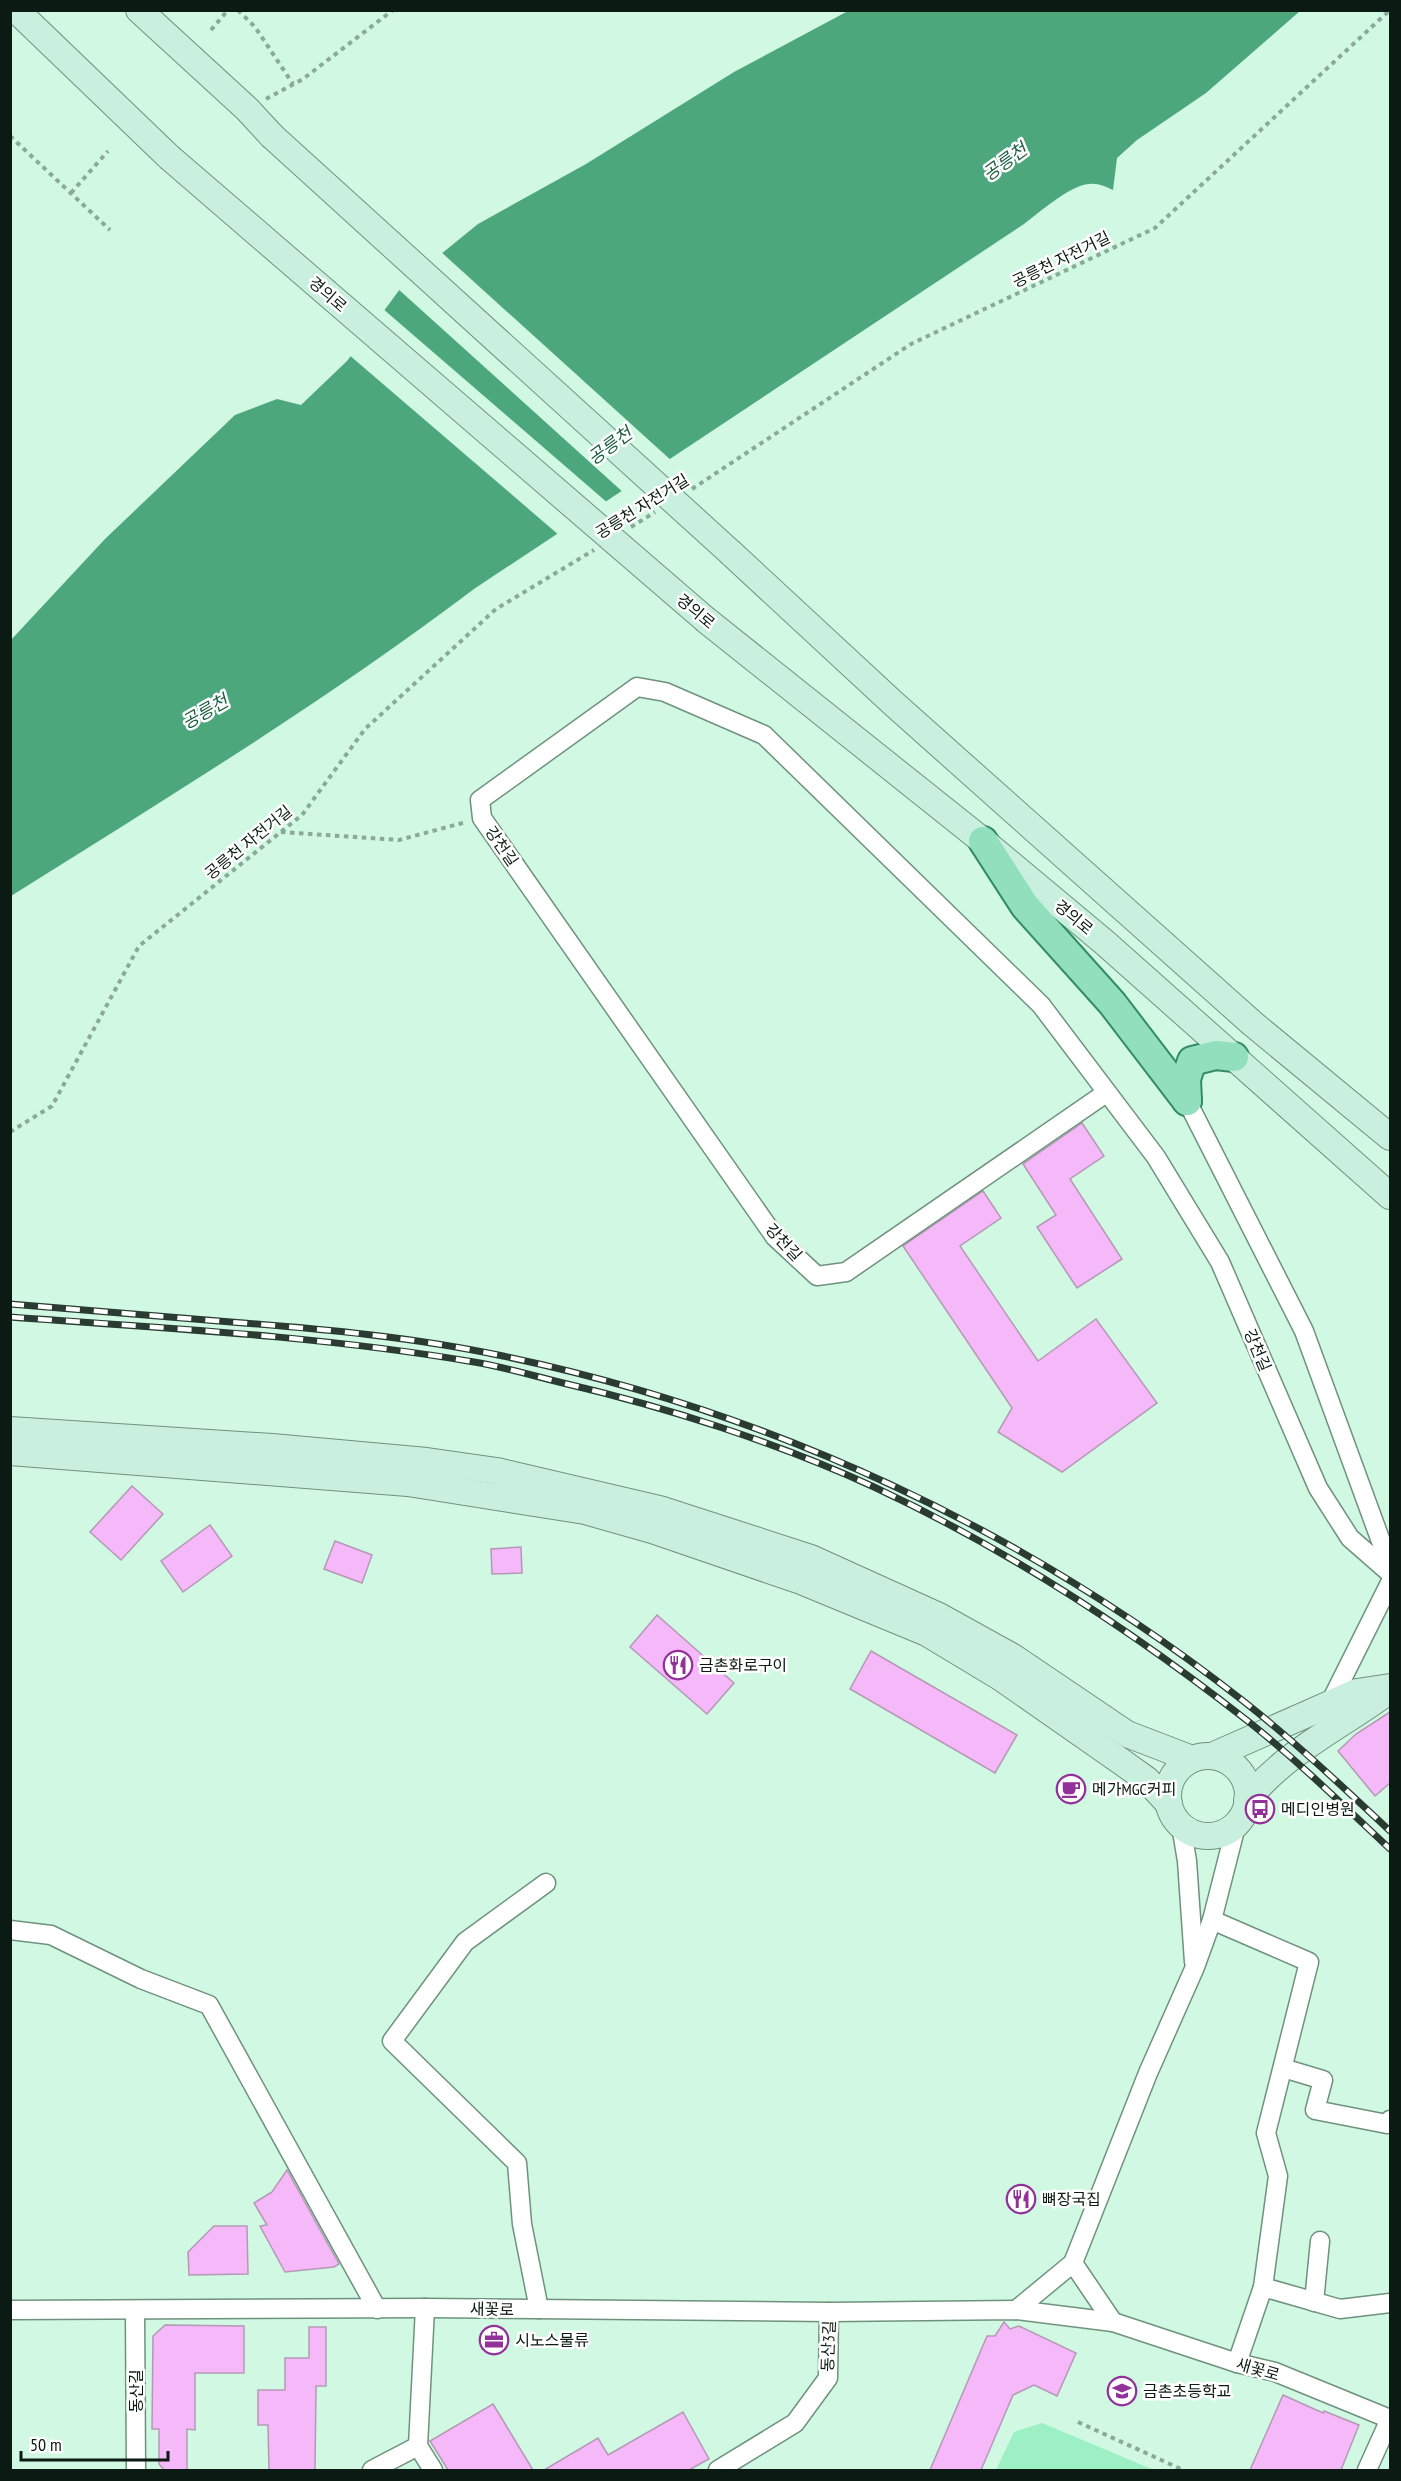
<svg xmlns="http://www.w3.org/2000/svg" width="1401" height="2481" font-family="'PT Sans Narrow','Noto Sans KR',sans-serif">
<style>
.green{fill:#9cf0c4}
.water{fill:#4da77c}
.pier{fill:#d1f8e2}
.building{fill:#f5b8f8;stroke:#b499b5;stroke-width:1.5}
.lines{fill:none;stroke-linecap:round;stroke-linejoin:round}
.street-casing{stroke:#6e927e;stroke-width:21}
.secondary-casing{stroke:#6e927e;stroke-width:28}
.primary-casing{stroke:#348c65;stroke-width:32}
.path{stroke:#8aa998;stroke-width:4;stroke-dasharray:4.5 4.5;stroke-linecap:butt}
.street{stroke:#fff;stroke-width:18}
.secondary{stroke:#c9efde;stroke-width:26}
.primary{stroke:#92dfbd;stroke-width:28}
.rail-casing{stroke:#2a3c32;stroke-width:7}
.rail{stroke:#fff;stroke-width:4.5;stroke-dasharray:14;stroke-linecap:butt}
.secondary-bridge-casing{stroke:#6e927e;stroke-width:28;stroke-linecap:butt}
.secondary-bridge{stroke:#c9efde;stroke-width:26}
.labels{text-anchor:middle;stroke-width:5;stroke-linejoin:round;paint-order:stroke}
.street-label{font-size:16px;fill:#0b1a12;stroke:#fff}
.poi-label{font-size:16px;fill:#0b1a12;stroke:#fff;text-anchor:start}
.water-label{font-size:18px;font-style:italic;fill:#1c5f41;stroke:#fff}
</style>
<rect width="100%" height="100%" fill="#d1f8e2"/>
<!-- green -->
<polygon class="green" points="1042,2423 1154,2470 996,2470 1014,2432"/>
<!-- water -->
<path class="water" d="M 848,11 L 1300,11 L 1206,93 L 1137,140 L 1117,158 L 1113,190 C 1106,187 1098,183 1090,184 C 1071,184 1039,213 1024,224 L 474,589 C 326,701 167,798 11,896 L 10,641 L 105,539 L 235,415 L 277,399 L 301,405 L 347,361 L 403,285 L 478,224 L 586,164 L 734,72 Z"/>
<!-- pier -->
<g class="pier">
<polygon points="440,251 673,462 625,494 397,288"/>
<polygon points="382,308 609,504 560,536 348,354"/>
</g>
<!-- building -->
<g class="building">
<polygon points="1082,1123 1104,1156 1070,1179 1122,1259 1077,1288 1037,1227 1056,1215 1023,1164"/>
<polygon points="983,1191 1001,1218 960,1246 1038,1361 1096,1319 1157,1403 1062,1472 998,1432 1012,1408 903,1246"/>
<polygon points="132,1486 163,1514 121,1560 90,1532"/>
<polygon points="210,1525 232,1556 183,1592 161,1561"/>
<polygon points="335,1541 372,1555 362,1583 324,1569"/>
<polygon points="521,1547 522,1573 492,1574 491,1549"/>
<polygon points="657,1615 734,1683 707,1714 630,1647"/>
<polygon points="871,1651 1017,1735 995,1773 850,1689"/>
<polygon points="1390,1712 1390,1783 1375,1796 1338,1751 1356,1734"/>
<polygon points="287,2170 339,2264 334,2267 285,2272 260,2226 267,2225 254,2203 272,2192"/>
<polygon points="214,2226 247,2226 248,2274 189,2275 188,2252"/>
<polygon points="1004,2322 1010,2329 1019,2326 1076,2353 1057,2396 1034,2385 1013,2395 981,2470 930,2470 987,2336 995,2336"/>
<polygon points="165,2325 244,2326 244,2373 195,2373 195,2430 187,2429 187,2470 164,2470 159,2464 159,2429 152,2429 153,2336"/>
<polygon points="309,2327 326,2327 326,2386 316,2386 315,2470 269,2470 268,2425 258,2425 258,2390 285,2390 285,2358 309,2358"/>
<polygon points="1283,2395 1323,2413 1324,2411 1359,2425 1341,2470 1250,2470"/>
<polygon points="493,2404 533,2470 448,2470 430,2441"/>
<polygon points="683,2412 709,2459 689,2470 544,2470 598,2438 608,2455"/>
</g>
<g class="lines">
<!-- street casing -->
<g class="street-casing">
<g id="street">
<polyline points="1106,1093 846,1272 817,1276 775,1237 482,818 480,800 637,687 665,692 764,735 1041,1005 1156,1157 1220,1262 1318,1488 1350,1538 1390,1573"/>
<polyline points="1187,1101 1304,1331 1390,1566"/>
<polyline points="1330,1703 1390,1583"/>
<polyline points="1181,1825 1187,1861 1194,1962"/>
<polyline points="1212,1920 1309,1962 1266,2133 1278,2176 1263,2287 1237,2363"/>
<polyline points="10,1930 51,1935 141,1979 209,2005 377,2309"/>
<polyline points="1283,2068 1323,2080 1315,2110 1387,2124 1390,2120"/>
<polyline points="1073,2263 1113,2322"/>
<polyline points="1263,2287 1340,2309 1390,2303"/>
<polyline points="1314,2302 1320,2241"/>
<polyline points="425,2308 418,2446 433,2470"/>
<polyline points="539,2309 522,2224 517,2163 392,2041 465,1942 546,1883"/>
<polyline points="10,2310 425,2308 829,2312 1016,2310 1113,2322 1237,2363 1275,2372 1390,2419"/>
<polyline points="1016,2310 1073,2263 1148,2073 1195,1967 1212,1920 1237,1822"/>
<polyline points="135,2311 136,2470"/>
<polyline points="372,2470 418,2446"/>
<polyline points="718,2470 795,2423 828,2378 829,2312"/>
<polyline points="1367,2470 1390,2419"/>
</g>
</g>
<!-- secondary casing -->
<g class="secondary-casing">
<g id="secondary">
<polyline points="16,10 169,157"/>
<polyline points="139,10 247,109 272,136"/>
<polyline points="731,553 894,704 1253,1024 1390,1137"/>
<polyline points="706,620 983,841 1104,942 1390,1196"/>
<polyline points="10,1430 272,1447 427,1461 497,1471 663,1510 811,1558 939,1616 1013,1657 1127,1734 1192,1759"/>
<polyline points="10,1452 408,1483 585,1511 652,1530 801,1581 927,1633 1000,1677 1119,1760 1147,1780 1169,1804"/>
<polyline points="1212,1756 1357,1692 1390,1687"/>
<circle cx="1208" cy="1796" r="40"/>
<path d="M 1247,1800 C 1285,1752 1342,1726 1390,1690"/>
</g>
</g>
<!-- primary casing -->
<g class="primary-casing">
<g id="primary">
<polyline points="983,841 1025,906 1112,1003 1187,1101"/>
<polyline points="1187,1101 1186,1079 1192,1061 1216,1055 1234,1057"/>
</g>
</g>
<!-- path -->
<g class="path">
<polyline points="238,10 255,27 293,84"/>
<polyline points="211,30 228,10"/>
<polyline points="266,99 303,79 393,10"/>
<polyline points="10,136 110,230"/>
<polyline points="71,193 108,151"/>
<polyline points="692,489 911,344 1155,228 1390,10"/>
<polyline points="631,527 655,512"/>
<polyline points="281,832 399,840 466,822"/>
<polyline points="10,1132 52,1106 139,946 302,815 365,729 496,609 594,550"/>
<polyline points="1078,2422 1183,2470"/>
</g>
<!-- street -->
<use href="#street" class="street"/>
<!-- secondary -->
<use href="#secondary" class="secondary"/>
<!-- primary -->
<use href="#primary" class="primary"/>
<!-- rail casing -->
<g class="rail-casing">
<g id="rail">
<path d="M 10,1304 C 84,1310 157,1316 231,1322 C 322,1329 413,1337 503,1356 C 772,1412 1025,1530 1242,1700 C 1294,1741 1342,1786 1390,1831"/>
<path d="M 10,1317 C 165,1328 321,1336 474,1362 C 504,1367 534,1376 563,1383 C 666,1407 778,1443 874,1487 C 1007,1549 1133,1631 1249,1722 C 1298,1761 1344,1806 1390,1849"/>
</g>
</g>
<!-- rail -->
<use href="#rail" class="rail"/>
<!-- secondary-bridge casing -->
<g class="secondary-bridge-casing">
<g id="secondary-bridge">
<polyline points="272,136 731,553"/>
<polyline points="169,157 706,620"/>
</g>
</g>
<!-- secondary-bridge -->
<use href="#secondary-bridge" class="secondary-bridge"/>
</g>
<!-- icons -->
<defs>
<g id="restaurant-ring" transform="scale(1.5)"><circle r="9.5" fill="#fff" stroke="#923199" stroke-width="1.5"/><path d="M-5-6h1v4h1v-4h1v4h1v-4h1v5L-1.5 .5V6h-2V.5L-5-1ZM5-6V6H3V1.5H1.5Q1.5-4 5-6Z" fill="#923199"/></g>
<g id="cafe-ring" transform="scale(1.5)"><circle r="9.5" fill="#fff" stroke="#923199" stroke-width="1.5"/><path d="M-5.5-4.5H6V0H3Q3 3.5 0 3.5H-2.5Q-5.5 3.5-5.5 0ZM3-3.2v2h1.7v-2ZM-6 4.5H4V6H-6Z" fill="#923199"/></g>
<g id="bus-ring" transform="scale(1.5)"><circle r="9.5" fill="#fff" stroke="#923199" stroke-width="1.5"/><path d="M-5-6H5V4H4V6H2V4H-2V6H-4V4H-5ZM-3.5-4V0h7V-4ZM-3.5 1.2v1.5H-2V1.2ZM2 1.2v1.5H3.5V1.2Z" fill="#923199"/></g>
<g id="office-ring" transform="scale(1.5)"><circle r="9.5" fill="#fff" stroke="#923199" stroke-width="1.5"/><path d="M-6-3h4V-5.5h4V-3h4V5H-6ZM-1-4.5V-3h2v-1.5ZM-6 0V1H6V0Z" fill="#923199"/></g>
<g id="school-ring" transform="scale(1.5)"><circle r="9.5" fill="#fff" stroke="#923199" stroke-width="1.5"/><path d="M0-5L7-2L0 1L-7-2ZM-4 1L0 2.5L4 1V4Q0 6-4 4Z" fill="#923199"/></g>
</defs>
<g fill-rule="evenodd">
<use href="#restaurant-ring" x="678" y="1665"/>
<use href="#cafe-ring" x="1071" y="1789"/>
<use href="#bus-ring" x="1260" y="1809"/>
<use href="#restaurant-ring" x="1021" y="2199"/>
<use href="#office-ring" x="494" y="2340"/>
<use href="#school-ring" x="1122" y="2391"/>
</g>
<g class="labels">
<!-- street labels -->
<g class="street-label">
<text transform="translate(1061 259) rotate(-26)" y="6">공릉천 자전거길</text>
<text transform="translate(328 294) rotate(41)" y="6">경의로</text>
<text transform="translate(642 506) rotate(-32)" y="6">공릉천 자전거길</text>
<text transform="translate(696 611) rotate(40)" y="6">경의로</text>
<text transform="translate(248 842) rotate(-39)" y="6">공릉천 자전거길</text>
<text transform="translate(502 846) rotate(55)" y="6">강천길</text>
<text transform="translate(1074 917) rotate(40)" y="6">경의로</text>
<text transform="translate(784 1242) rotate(47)" y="6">강천길</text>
<text transform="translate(1258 1350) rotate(67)" y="6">강천길</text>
<text transform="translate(492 2309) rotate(1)" y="6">새꽃로</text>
<text transform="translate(828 2346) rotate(-88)" y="6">동산3길</text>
<text transform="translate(1258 2369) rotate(16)" y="6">새꽃로</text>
<text transform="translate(136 2391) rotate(-90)" y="6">동산길</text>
</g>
<!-- poi labels -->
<g class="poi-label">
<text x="699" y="1671">금촌화로구이</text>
<text x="1092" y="1795">메가MGC커피</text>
<text x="1281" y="1815">메디인병원</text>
<text x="1042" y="2205">뼈장국집</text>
<text x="515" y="2346">시노스물류</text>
<text x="1143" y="2397">금촌초등학교</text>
</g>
<!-- water labels -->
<g class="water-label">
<text transform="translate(1005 162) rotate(-36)" y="6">공릉천</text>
<text transform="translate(610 446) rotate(-36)" y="6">공릉천</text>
<text transform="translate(205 712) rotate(-30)" y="6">공릉천</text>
</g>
</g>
<!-- border -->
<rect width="1401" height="2481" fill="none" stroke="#0b1a12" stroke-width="24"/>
<!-- scale -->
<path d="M21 2451v9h147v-9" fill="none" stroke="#0b1a12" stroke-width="3"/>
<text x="30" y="2451" font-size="18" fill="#0b1a12" stroke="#ffffff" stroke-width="4.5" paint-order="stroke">50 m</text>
</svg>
